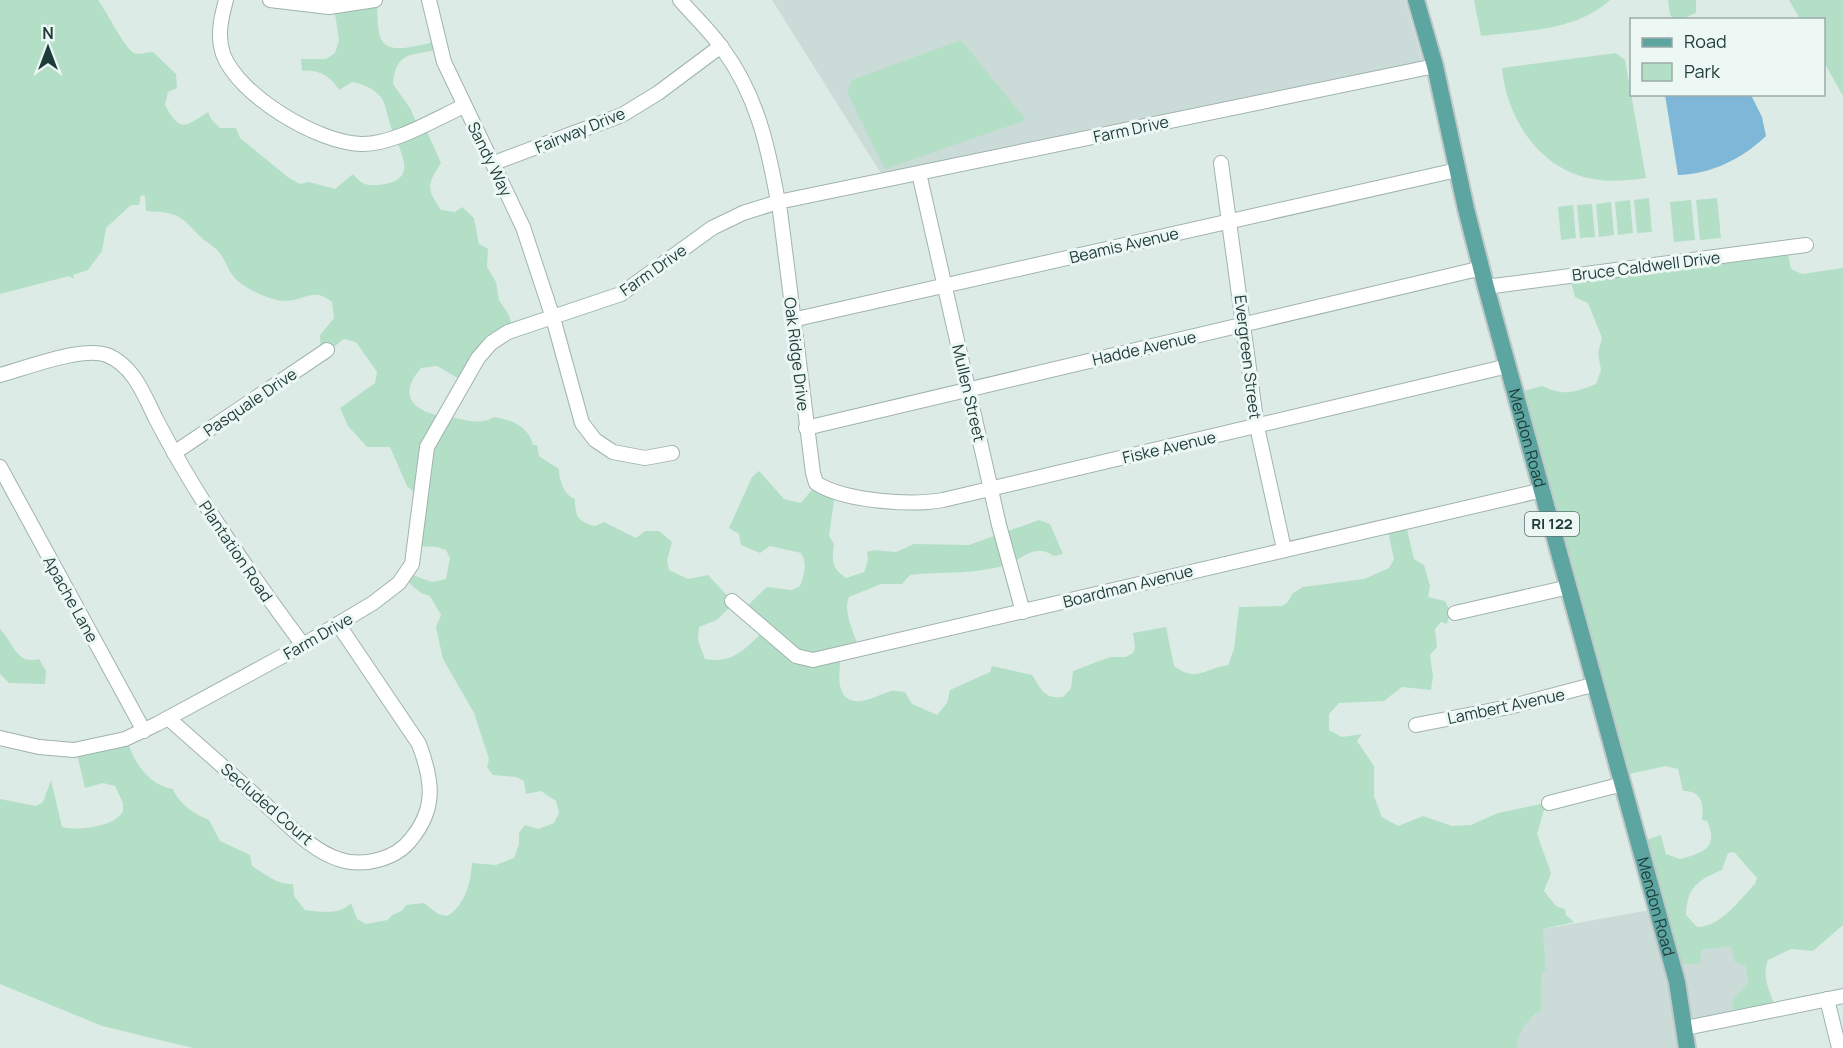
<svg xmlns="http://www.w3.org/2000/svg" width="1843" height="1048" font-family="Manrope,sans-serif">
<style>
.built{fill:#cbdbd7}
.green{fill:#b3dfc7;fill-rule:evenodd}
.water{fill:#7eb7d7}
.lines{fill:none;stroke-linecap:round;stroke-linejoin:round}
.minor-casing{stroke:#a0b3af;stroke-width:16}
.major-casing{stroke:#c0c8c8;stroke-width:20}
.minor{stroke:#fff;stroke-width:14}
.major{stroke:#5ca5a1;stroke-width:16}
.labels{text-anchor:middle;stroke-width:6;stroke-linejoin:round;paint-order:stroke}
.shield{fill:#edf7f4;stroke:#5b7371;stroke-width:1.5}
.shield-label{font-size:15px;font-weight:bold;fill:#1d3b39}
.street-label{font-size:16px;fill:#1d3b39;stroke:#edf7f4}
</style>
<rect width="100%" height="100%" fill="#ddebe7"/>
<!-- built -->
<g class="built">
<polygon points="772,0 1405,0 1423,63 882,175"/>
<polygon points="1656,909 1701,950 1732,946 1745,964 1748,983 1736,1023 1685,1033 1685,1048 1517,1048 1519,1033 1528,1021 1541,1011 1542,972 1546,970 1543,929"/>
</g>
<!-- green -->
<g class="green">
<path d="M 0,0 L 98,0 C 106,10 125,49 134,53 C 140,55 147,52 153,52 L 176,74 L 177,88 L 168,92 L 165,105 C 180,133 185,127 208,112 L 211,119 L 220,128 L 236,128 L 240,138 L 289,178 L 300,184 L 309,182 L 335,189 L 353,174 C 360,183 365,186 376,185 C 421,182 401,154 391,127 C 388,119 386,103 380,96 C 372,88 363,84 352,82 L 339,90 C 332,77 317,68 302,71 L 301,59 L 326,59 L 335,53 L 339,40 L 334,7 L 324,0 L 376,0 C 378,11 377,22 379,33 C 384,59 418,44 436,42 L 438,50 C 410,55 396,52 393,84 L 410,108 L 418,126 L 425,127 L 441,163 C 427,185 426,188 441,210 L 455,212 L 462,207 L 474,218 L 479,244 L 488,249 L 487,267 L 496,282 L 499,300 L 509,315 L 514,332 L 496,341 L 463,381 L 437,366 L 421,368 C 394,399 419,414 449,417 C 465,419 480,426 494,417 C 512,420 528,426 533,445 L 537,445 L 539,456 L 559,469 C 559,480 564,495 575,499 C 575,516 578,522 595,526 L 604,522 L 636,538 L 645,531 L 659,531 L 672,542 L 667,561 L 669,570 L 688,579 L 708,575 L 734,603 L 717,620 L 699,627 L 698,640 L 705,659 C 732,664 746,649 763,631 L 744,609 L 767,587 L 792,590 L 800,586 C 804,574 808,564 801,553 L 770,546 L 760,553 L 741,545 L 739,534 L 729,528 L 752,477 L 759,471 L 784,499 L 801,503 L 815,486 L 835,493 L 829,536 L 834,544 C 832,561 831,568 846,578 L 864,572 L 868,561 L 867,552 L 874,550 L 896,552 L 914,544 L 969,545 L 1039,520 L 1050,524 L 1063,554 L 1054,556 C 1035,543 1026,557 1008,564 C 978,575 942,571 910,575 L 902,584 L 881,584 L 849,597 C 842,614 856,634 859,651 L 840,660 C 840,669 838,681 841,689 C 849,713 877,695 891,691 C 895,690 902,692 905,692 L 912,704 L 937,715 L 947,703 L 950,690 L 990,672 L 992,666 L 1032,675 C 1042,690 1044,699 1063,697 L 1071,688 L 1073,671 L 1110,657 L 1126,657 L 1133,653 L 1135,647 L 1133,633 L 1166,627 L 1174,666 C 1197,683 1205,668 1228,665 L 1234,649 L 1239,607 L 1282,606 L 1287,603 L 1293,593 L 1303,587 L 1364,579 L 1389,568 L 1394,559 L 1387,527 L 1406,525 L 1414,559 L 1424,565 L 1430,586 L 1428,597 L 1445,601 L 1450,611 L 1447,624 L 1441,622 L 1435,629 L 1437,647 L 1430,655 L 1433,677 L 1431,690 L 1402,687 L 1384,701 L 1339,703 L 1329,714 L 1329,730 L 1342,737 L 1362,734 L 1357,741 L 1374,766 L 1374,796 L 1382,817 L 1398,826 L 1423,816 L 1452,826 L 1471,825 L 1498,813 L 1546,803 L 1537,834 L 1551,873 L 1544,891 L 1556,906 L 1565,909 L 1566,915 L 1574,922 L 1543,929 L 1546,970 L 1542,972 L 1541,1011 C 1527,1019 1518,1032 1517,1048 L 193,1048 L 102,1026 L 0,984 L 0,799 L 36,806 L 43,802 L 51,780 L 62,827 C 78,831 115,827 123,811 L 123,803 L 115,786 L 103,783 L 85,788 L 76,750 L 127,740 C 134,762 148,785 173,789 C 179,804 194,814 209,820 L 220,841 L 250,855 L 252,866 C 265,874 277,885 293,884 L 294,896 L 305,910 C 321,912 340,915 351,903 L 357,919 L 366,924 L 388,920 L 392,915 L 402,911 L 406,905 L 424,903 L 438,914 L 447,916 C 465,906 471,882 472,863 L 496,865 L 514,858 L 519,844 L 519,833 L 525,825 L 538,829 L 554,823 L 559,813 L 556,801 L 541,791 L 526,794 L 524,781 L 516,777 L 493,775 L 487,767 L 489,759 L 474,713 L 443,659 L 436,627 L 441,615 L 430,596 L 421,593 L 403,578 L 407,573 L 432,582 L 446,579 L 450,558 L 446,550 L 437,547 L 414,546 L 417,495 L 407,486 L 390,447 L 367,447 L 348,426 L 340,408 L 375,383 L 377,372 L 356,342 L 344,339 L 321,357 L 320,335 L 334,318 L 332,302 C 312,287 307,300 286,301 C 272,301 254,292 243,285 C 228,275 228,263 219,252 C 215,247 209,244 204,240 C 179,216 183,213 146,211 L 145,196 L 141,195 L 139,205 L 131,205 L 106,228 L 102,251 L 88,270 L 73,275 L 74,279 L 69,276 L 0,294 Z"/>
<path d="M 1474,0 L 1610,0 C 1577,31 1524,31 1481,36 Z"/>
<polygon points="1668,0 1696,0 1696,13 1682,19 1674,19 1670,15"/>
<polygon points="1789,0 1843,0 1843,96 1824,62 1824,20 1800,19"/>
<polygon points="961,40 1026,120 885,169 847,92 852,80"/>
<path d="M 1616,53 L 1625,60 L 1646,178 C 1631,180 1615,182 1600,180 C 1542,174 1507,121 1502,68 Z"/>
<polygon points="1649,198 1652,232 1637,233 1634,200"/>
<polygon points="1717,198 1721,238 1700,240 1696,200"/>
<polygon points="1630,200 1633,233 1618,235 1615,202"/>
<polygon points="1691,200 1695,240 1674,242 1670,202"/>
<polygon points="1611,202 1614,235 1599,237 1596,204"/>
<polygon points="1592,204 1595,237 1580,238 1577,205"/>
<polygon points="1573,205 1576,238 1561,240 1558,207"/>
<path d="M 1788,254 L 1791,269 L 1802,274 L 1843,268 L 1843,925 L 1813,951 L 1791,949 L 1768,960 C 1760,978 1773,996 1777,1014 L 1736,1022 L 1732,1001 L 1748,983 L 1745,965 L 1735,962 L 1731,946 L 1701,950 L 1700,963 L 1675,965 L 1639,842 L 1661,835 L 1666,854 L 1680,859 C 1703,853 1719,848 1707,821 L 1702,820 C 1704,804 1702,791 1683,791 L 1678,769 L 1666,766 L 1620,776 L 1517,393 L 1542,386 C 1565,396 1572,393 1596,384 L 1601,370 L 1598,353 L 1602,338 L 1588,303 L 1575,297 L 1570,278 ZM 1734,852 L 1757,878 L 1755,884 C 1739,900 1721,927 1697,927 L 1686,915 C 1687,887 1698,880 1722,870 L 1728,853 Z"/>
<path d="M 0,629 C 14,643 16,665 39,659 L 46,671 L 45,684 L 9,683 L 0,674 Z"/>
</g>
<!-- water -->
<path class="water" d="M 1665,95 L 1751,95 L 1762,117 L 1766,136 C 1742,159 1711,174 1678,175 Z"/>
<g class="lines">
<!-- minor casing -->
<g class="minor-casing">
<g id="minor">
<path d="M 226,0 C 221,18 217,36 223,54 C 238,95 318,143 361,144 C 393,145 435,119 464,106"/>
<polyline points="270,0 329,7 375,0"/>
<polyline points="429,0 444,62 523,227 553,318 582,423 595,440 613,452 645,458 672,453"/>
<path d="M 680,0 C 694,16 710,31 722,48 C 757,95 768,146 778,202"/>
<polyline points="494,163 622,115 658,93 721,46"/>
<polyline points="1221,163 1257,427 1284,549"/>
<polyline points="919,173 999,525 1023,612"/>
<path d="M 780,211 L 813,473 L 816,483 C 844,501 910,506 943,500 L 1508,366"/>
<polyline points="1486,287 1806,245"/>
<polyline points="792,320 1457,170"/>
<path d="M 0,375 C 26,368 82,346 107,355 C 134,366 144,395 156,419 C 198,500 249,572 303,645"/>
<polyline points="806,428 1482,268"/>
<polyline points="174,453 327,350"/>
<polyline points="0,467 144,731"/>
<polyline points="732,601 796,656 813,660 1543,490"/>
<polyline points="1455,613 1569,587"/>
<path d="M 168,718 C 202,748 235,777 268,807 C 289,825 311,850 338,859 C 363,868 397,859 412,838 C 437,807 432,779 419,744 L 338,624"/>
<polyline points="1416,725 1509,707 1596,684"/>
<polyline points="0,738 39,747 74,750 125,739 157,724 303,645 373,603 399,583 412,564 427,447 478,358 491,343 508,332 621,294 712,228 743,213 778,202 1435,66"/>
<polyline points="1549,803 1623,784"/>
<polyline points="1827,999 1839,1048"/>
<polyline points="1686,1028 1843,996"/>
</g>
</g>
<!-- major casing -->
<g class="major-casing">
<g id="major">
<path id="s1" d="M 1416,0 L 1435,66 L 1466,209 L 1486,287 L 1677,982 L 1687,1048"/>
</g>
</g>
<!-- minor -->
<use href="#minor" class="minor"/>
<!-- major -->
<use href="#major" class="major"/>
</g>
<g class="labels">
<!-- shield labels -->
<rect class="shield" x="1525" y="512" width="54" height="24" rx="4.5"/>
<g class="shield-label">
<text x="1552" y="529">RI 122</text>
</g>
<!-- street labels -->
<g class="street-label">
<text transform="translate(1131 129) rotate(-12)" y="6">Farm Drive</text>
<text transform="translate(580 130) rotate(-22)" y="6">Fairway Drive</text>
<text transform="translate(490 159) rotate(64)" y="6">Sandy Way</text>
<text transform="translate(1124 245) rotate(-13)" y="6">Beamis Avenue</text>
<text transform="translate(1646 266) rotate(-7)" y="6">Bruce Caldwell Drive</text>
<text transform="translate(653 270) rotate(-35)" y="6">Farm Drive</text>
<text transform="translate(1144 348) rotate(-13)" y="6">Hadde Avenue</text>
<text transform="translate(797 354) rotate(83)" y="6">Oak Ridge Drive</text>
<text transform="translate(1248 357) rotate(83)" y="6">Evergreen Street</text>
<text transform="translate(969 393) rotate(77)" y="6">Mullen Street</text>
<text transform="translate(250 402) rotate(-34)" y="6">Pasquale Drive</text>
<text dy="6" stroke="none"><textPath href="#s1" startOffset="452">Mendon Road</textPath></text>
<text transform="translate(1169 447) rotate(-13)" y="6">Fiske Avenue</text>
<text transform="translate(236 551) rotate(56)" y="6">Plantation Road</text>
<text transform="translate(1128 586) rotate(-14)" y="6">Boardman Avenue</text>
<text transform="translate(71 599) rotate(61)" y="6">Apache Lane</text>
<text transform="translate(318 636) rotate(-30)" y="6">Farm Drive</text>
<text transform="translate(1506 706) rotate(-12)" y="6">Lambert Avenue</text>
<text transform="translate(267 804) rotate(41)" y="6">Secluded Court</text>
<text dy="6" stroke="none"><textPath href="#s1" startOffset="938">Mendon Road</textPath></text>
</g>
</g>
<!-- legend -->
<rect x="1630" y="18" width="195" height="78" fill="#edf7f4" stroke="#9aaca9" stroke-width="1.5"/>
<rect x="1642" y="38" width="30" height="9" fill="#5ca5a1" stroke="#9aaca9" stroke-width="1.5"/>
<text x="1684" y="48" font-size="18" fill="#1d3b39">Road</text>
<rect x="1642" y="63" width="30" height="18" fill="#b3dfc7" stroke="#9aaca9" stroke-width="1.5"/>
<text x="1684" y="78" font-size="18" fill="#1d3b39">Park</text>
<!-- north arrow -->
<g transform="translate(48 48)" stroke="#edf7f4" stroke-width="4.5" paint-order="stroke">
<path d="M0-4.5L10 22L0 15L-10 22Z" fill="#1d3b39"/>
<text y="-9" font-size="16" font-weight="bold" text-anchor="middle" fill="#1d3b39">N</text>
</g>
</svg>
